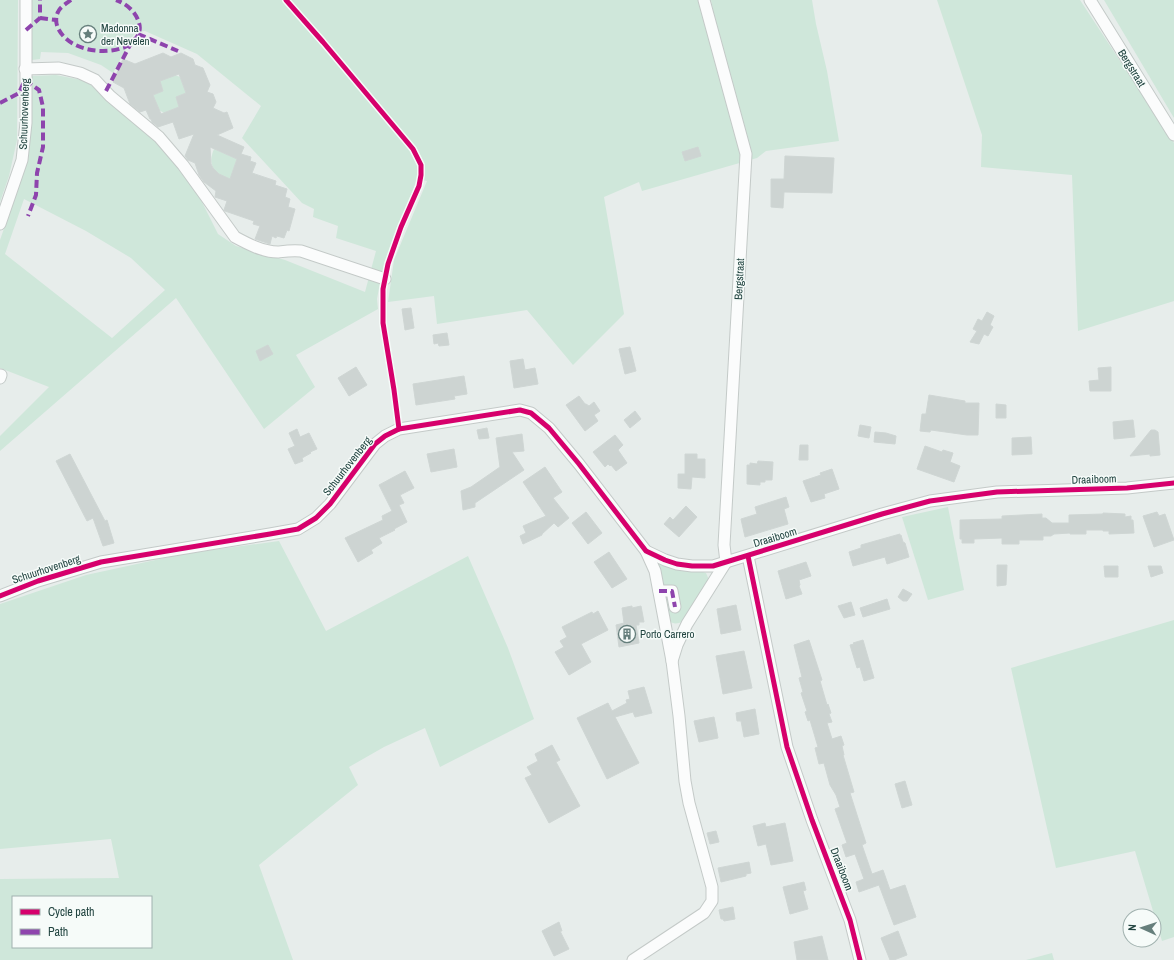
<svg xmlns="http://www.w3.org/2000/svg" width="1174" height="960" font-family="'Archivo Narrow',sans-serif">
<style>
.green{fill:#cfe7da;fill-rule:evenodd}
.building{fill:#cdd4d2;stroke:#cfd6d4;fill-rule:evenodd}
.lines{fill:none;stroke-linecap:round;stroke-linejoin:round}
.minor-casing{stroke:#c4cac8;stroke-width:13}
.minor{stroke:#fbfcfc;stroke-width:11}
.quiet{stroke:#8e44ad;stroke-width:4;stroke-dasharray:8 4;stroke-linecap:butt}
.cycleway-casing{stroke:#f6fbf9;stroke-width:8}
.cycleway{stroke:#d6006c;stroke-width:5}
.labels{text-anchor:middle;stroke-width:3;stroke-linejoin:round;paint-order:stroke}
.poi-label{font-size:11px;fill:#214440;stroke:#f6fbf9;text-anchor:start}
.street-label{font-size:11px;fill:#214440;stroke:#f6fbf9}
</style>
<rect width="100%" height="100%" fill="#e7edeb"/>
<!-- green -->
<g class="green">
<polygon points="0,0 18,0 17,140 9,176 0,202"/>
<path d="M 32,0 L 698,0 L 701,9 L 713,10 L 711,0 L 812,0 L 816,24 L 827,71 L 839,141 L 766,151 L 757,158 L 642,191 L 639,182 L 604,197 L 624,314 L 573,365 L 527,310 L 437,324 L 434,296 L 388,302 L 394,260 L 427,181 L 417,179 L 381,277 L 377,299 L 378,309 L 296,355 L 315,387 L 264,429 L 176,298 L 0,451 L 0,436 L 49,387 L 0,368 L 0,240 L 26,166 L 32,76 L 56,75 L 87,81 L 108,102 L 143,126 L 165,150 L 201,200 L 218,234 L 236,246 L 285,260 L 365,292 L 376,251 L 336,238 L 338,226 L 313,217 L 314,209 L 302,203 L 242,138 L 261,106 L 197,54 L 145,31 L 135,32 L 113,73 L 101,65 L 68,53 L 41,52 L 40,59 L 32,60 ZM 24,199 L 86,231 L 131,258 L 165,290 L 112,338 L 5,254 Z"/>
<polygon points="937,0 1080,0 1174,143 1174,301 1078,331 1072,175 981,167 982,135"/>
<polygon points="1104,0 1174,0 1174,118"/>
<polygon points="175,75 180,77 186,93 176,97 179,107 164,113 159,110 153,95 163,91 160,81"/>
<path d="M 214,149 L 237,159 L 232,173 L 236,184 C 220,175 205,170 214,149 Z"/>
<polygon points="948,507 964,590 928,600 902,517"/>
<path d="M 279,541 L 326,631 L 468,556 L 508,648 L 534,719 L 440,767 L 425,728 L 384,747 L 349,767 L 358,785 L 259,865 L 293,960 L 0,960 L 0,879 L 119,878 L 111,839 L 0,849 L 0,604 L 86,575 L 183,554 ZM 13,897 L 151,897 L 151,947 L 13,947 Z"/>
<path d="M 652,558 L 688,570 L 703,572 L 706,573 L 709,580 L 682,622 C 677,624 673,624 669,621 Z"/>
<polygon points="1174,620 1174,937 1162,941 1135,851 1056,868 1011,668"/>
<polygon points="1052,953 1054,960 1026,960"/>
</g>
<!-- building -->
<g class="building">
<path d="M 163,53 L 171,57 L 181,53 L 193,59 L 195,65 L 203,68 L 210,85 L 207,92 L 213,94 L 216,102 L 213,108 L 224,113 L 227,112 L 233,128 L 217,135 L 244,147 L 241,154 L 251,157 L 250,161 L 256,163 L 252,173 L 276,181 L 275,185 L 287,189 L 285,197 L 290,199 L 288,207 L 295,209 L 289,231 L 287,230 L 284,238 L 277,236 L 276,238 L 272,236 L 270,244 L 255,239 L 260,226 L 253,224 L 254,221 L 225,211 L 224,210 L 227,201 L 215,197 L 216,191 L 204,182 L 199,175 L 195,163 L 188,160 L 185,156 L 194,134 L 179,139 L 173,122 L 158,127 L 152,122 L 151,119 L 150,119 L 146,110 L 140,112 L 130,104 L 124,88 L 113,82 L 123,59 L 135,64 ZM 179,74 L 186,93 L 176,97 L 179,107 L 161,114 L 153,95 L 163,91 L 160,81 ZM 210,147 L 237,159 L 230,179 L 219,174 L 213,168 L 211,164 Z"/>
<polygon points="698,147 701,156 685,161 682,152"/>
<polygon points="785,156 834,158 832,193 784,192 783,208 771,207 771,179 784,179"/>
<polygon points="411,308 414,328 405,330 402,309"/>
<polygon points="987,312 994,316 990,325 993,327 988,336 984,334 979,344 970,342 977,331 973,329 978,319 982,321"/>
<polygon points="447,333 449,345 439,346 438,343 434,344 433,335"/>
<polygon points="268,345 273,354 260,361 256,351"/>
<polygon points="630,347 636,371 625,374 619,349"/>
<polygon points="523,359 525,370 535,368 538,384 514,388 510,361"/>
<polygon points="356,367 367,385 349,396 338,378"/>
<polygon points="1111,367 1111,391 1090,391 1089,381 1099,380 1098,368"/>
<polygon points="464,376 467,394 454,396 455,399 416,405 413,384"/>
<polygon points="929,395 965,401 965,403 979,403 978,435 967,435 931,430 930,432 920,431 922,414 926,414"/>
<polygon points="579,396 585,404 586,404 589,406 594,402 600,411 594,415 598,421 585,431 566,405"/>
<polygon points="996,404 1006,405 1006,418 996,418"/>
<polygon points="635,411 641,419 630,428 624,420"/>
<polygon points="1133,420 1135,437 1114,439 1113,422"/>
<polygon points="860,425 871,427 869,438 858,436"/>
<polygon points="487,428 489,438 479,439 477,430"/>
<polygon points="297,429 300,437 309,433 317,449 310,452 311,453 302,458 303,461 295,464 288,449 295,446 289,433"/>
<polygon points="1151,430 1155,430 1158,432 1160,455 1150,456 1150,454 1130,456"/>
<polygon points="875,432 886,433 896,436 895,444 874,442"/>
<polygon points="522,434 524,451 512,452 524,470 475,503 475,507 463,510 461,491 471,487 500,467 496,438"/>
<polygon points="615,435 623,445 618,450 627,463 616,471 611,465 610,466 608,464 605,467 593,452"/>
<polygon points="1031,437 1032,454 1012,455 1012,438"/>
<polygon points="800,445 808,445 808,460 799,460"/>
<polygon points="925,446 942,452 943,450 953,453 950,462 960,466 954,482 917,469"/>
<polygon points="454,449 457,467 431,472 427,454"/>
<polygon points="70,454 105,521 107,520 114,543 103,546 93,518 87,521 56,461"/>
<polygon points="685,454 697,454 697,459 705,459 705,478 692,477 691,489 678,488 678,474 685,474"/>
<polygon points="758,461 773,462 772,480 765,480 765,482 760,482 760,485 747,484 747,465 750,465 750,463 757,464"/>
<polygon points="545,467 562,492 553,498 569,518 558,527 554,523 542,534 542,535 523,544 520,536 526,533 523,526 546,516 523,482"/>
<polygon points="832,469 839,489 824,494 825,498 811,502 803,481 821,475 820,473"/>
<polygon points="405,471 414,488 400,495 404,503 399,505 407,522 394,529 395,530 379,538 382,543 371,550 373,553 358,562 345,538 383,520 382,516 392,511 379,485"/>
<polygon points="786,497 789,507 784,509 788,524 745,537 741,519 757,514 755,507"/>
<polygon points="686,506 697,517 679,537 664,524 670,517 673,520"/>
<polygon points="586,512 602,533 588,544 572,523"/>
<polygon points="1157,512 1159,516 1165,514 1174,540 1154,547 1143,516"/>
<polygon points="1103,513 1125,514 1125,517 1131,516 1131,520 1133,520 1134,533 1109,534 1109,531 1103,531 1103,530 1086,530 1086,534 1070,534 1070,533 1054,534 1051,536 1043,536 1043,540 1019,540 1019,544 1002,544 1002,538 974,539 974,543 962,543 962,539 960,539 960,520 1002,519 1002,516 1042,514 1042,518 1046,518 1052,523 1069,523 1069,515 1103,514"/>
<polygon points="900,534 900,536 901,535 903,542 905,543 909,557 887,564 885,557 853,566 849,552 861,548 861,545"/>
<polygon points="609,552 627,579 612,588 594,562"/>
<polygon points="806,562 811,576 799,580 800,585 799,586 802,594 786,599 778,571"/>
<polygon points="997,565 1007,565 1006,585 997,586"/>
<polygon points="1104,566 1118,566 1118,577 1105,577"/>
<polygon points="1148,566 1161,566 1163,573 1151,577"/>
<polygon points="903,589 912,594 907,601 903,601 898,597"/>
<polygon points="887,599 890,609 863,617 860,608"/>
<polygon points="851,602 855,615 844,618 838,606"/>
<polygon points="736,605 741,630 721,634 717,609"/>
<polygon points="632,606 632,608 641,606 644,622 639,622 639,625 636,625 639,643 619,647 616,625 624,623 622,608"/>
<polygon points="598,611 608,630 581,644 591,662 569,675 555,652 564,647 560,641 567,637 562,627 592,612 593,614"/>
<polygon points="809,640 822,680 820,681 827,705 828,704 831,713 829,714 832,722 827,723 832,739 841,736 844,745 842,746 844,755 843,755 854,792 850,793 866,843 862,845 872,874 883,870 890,890 905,885 916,917 894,925 879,885 859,892 856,882 864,879 855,854 846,857 842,845 847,843 835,809 840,807 836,795 830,785 824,763 819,764 815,748 818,747 810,720 808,721 805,712 807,711 801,693 803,692 799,678 802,677 794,645"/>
<polygon points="863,640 874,678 864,681 860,667 857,668 850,645 854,644 853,643"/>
<polygon points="744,651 752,688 723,694 716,656"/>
<polygon points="644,687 652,713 635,717 633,712 615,717 639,763 607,779 577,718 608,703 612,711 627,703 626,700 630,699 628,691"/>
<polygon points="755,709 759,734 744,737 741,721 737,721 736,713"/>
<polygon points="714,717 718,738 699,742 694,721"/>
<polygon points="552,745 560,760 556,762 580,806 549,823 525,778 532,775 527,767 538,761 535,754"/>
<polygon points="905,781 912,805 902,808 895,784"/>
<polygon points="765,823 766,827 785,823 793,861 771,865 766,844 758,846 753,826"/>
<polygon points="716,831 719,842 710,844 707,833"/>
<polygon points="749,862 751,873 746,874 746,876 721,882 718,868"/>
<polygon points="804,882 806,890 803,891 808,909 790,914 783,887"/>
<polygon points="733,907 735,919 724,921 723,919 721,919 719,910"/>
<polygon points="559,922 562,931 560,931 569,949 554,956 542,931"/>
<polygon points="898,931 907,955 894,960 890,960 881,938"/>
<polygon points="822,936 828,960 797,960 794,942"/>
</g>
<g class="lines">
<!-- minor casing -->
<g class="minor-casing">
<g id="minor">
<polyline points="1090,0 1174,135"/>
<path d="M 25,69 L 59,68 L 80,73 L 95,80 L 110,96 L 159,137 L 183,165 L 235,237 C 248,244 263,252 278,252 C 286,251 293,250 301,251 L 385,279"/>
<polyline points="0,224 22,160 26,123 26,0"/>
<polyline points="0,375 1,375 0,378"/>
<polyline points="748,556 787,747 812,820 850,920 860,960"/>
<polyline points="659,591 672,591 675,607"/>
<polyline points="0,596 38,581 101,562 270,534 298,529 316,518 330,504 375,444 385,436 399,429 520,410 531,413 549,428 579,464 646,551 665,560 677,564 692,566 713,566 882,514 930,501 997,492 1127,488 1174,483"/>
<polyline points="672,661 677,645 687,624 726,562 724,545 746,154 704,0"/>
<polyline points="633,960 704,913 712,901 712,887 689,803 685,781 679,716 672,661 655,571 646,551"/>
</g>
</g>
<!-- minor -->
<use href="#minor" class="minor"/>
<!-- quiet -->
<g class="quiet">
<path d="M 71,0 C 67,3 60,7 58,12 C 55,18 56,25 59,30 C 70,50 102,55 122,48 C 127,47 131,43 135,39 C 139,35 141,29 139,23 C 136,12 127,4 116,0"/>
<polyline points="40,18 56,20"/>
<polyline points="26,30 40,18 40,0"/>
<polyline points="138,34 178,51"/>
<polyline points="106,91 130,45"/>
<polyline points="0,103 19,93 25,80 39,90 43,107 43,147 37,173 36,195 28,216"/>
<polyline points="659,591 672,591 675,607"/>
</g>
<!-- cycleway casing -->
<g class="cycleway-casing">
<g id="cycleway">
<polyline points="286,0 323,42 413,149 421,165 421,175 419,186 401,227 388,264 383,289 383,323 394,390 399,429"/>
<polyline points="748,556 787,747 812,820 850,920 860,960"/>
<polyline points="0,596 38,581 101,562 270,534 298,529 316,518 330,504 375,444 385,436 399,429 520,410 531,413 549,428 579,464 646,551 665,560 677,564 692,566 713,566 882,514 930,501 997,492 1127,488 1174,483"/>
</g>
</g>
<!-- cycleway -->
<use href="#cycleway" class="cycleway"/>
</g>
<!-- icons -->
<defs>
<g id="sight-ring" transform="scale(0.9)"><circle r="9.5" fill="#f6fbf9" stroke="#667f7c" stroke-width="1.5"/><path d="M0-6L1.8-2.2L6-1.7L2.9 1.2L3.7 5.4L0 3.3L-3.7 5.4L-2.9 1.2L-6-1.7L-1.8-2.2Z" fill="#667f7c"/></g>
<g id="building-ring" transform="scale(0.9)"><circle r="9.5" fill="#f6fbf9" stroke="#667f7c" stroke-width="1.5"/><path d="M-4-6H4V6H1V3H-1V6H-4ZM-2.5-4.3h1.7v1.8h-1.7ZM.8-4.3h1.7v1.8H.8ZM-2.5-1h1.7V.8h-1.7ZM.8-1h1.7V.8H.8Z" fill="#667f7c"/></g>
</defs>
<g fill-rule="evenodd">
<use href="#sight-ring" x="88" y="34"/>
<use href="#building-ring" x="627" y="634"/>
</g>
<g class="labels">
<!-- poi labels -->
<g class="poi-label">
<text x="101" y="32">Madonna<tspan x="101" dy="13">der Nevelen</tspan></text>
<text x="640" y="638">Porto Carrero</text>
</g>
<!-- street labels -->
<g class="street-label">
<text transform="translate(1132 68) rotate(58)" y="4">Bergstraat</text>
<text transform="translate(24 114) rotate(-88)" y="4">Schuurhovenberg</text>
<text transform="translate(739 279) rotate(-87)" y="4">Bergstraat</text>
<text transform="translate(347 466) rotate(-52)" y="4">Schuurhovenberg</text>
<text transform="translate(1094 479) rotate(-2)" y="4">Draaiboom</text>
<text transform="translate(775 537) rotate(-17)" y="4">Draaiboom</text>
<text transform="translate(46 569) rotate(-18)" y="4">Schuurhovenberg</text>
<text transform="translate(842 869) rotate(69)" y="4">Draaiboom</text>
</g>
</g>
<!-- legend -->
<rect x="12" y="896" width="140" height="52" fill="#f6fbf9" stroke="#a1b2af"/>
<rect x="20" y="909" width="20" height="6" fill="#d6006c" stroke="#a1b2af"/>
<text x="48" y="916" font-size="12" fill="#214440">Cycle path</text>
<rect x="20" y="929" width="20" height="6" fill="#8e44ad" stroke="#a1b2af"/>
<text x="48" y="936" font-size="12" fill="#214440">Path</text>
<!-- north arrow -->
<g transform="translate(1142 928) rotate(273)"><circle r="19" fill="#f6fbf9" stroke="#a1b2af"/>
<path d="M0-3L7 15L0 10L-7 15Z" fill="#667f7c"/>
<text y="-6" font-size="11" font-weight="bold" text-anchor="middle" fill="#214440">N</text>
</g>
</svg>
